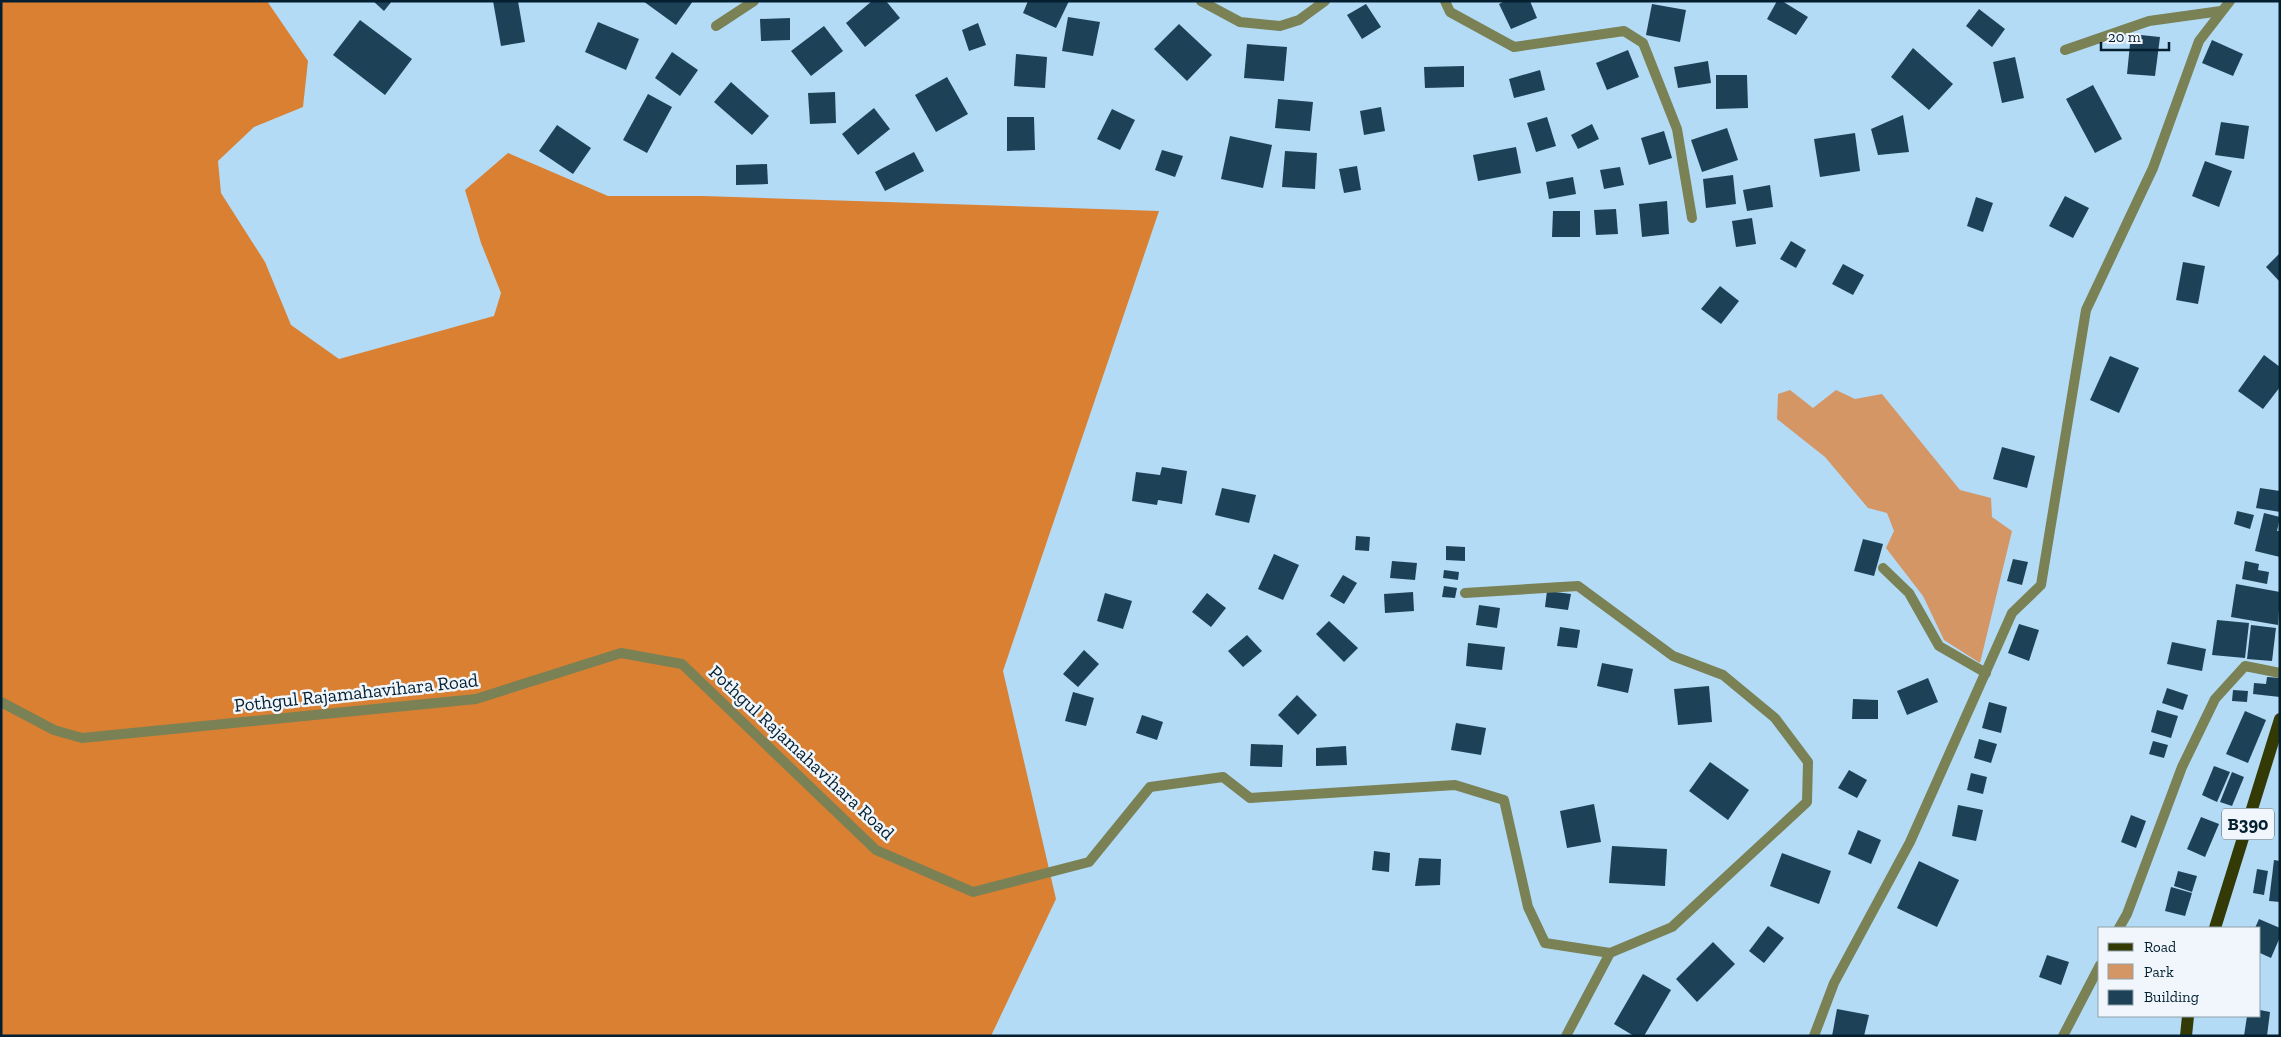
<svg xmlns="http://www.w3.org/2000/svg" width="2281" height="1037" font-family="'Zilla Slab',serif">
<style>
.green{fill:#d59666}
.forest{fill:#da8032}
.building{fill:#1d4258}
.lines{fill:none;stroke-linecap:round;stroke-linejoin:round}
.minor{stroke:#798155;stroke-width:10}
.primary{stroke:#333a06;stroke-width:12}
.labels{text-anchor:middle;stroke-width:5;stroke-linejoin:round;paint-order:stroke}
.shield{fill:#f0f6fb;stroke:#4a606d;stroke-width:1}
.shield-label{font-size:18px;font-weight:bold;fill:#031f30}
.street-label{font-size:19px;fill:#031f30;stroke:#f0f6fb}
</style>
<rect width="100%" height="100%" fill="#b3dbf5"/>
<!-- green -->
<polygon class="green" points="1790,390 1813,408 1836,390 1855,399 1882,394 1960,490 1991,498 1992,517 2012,531 1980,663 1944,640 1923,596 1886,548 1894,531 1887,513 1868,508 1825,457 1777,419 1778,394"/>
<!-- forest -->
<polygon class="forest" points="1,1 267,1 308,61 303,107 254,127 218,161 221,193 265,262 291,325 339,359 494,316 501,293 481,243 465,190 508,153 608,196 703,196 1159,211 1003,671 1056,899 991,1036 1,1036"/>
<!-- building -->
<g class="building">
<polygon points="373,1 392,1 384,11"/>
<polygon points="493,1 518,1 525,42 501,46"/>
<polygon points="643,1 693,1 676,25"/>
<polygon points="872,1 886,1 900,18 865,47 846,23"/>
<polygon points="1028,1 1069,1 1056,28 1023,13"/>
<polygon points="1505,1 1530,1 1537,18 1511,29 1499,4"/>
<polygon points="1777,1 1782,1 1808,17 1796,35 1767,19"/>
<polygon points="1366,4 1381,27 1362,39 1347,15"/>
<polygon points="1652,4 1686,10 1680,42 1646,35"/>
<polygon points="1979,9 2005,29 1992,47 1966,26"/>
<polygon points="1068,17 1100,22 1093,56 1062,51"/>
<polygon points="790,18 790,40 761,41 760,19"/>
<polygon points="360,20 412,59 385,95 333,55"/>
<polygon points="598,22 639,39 626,70 585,52"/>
<polygon points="978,23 986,45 969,51 962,30"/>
<polygon points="1179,24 1212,55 1187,81 1154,49"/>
<polygon points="824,26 843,51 811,76 791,51"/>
<polygon points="2131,34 2160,37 2155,76 2127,74"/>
<polygon points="2212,40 2243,54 2233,76 2202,63"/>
<polygon points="1247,44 1287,47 1284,81 1244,78"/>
<polygon points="1913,48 1953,84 1929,110 1891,77"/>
<polygon points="1628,50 1639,77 1607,90 1596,63"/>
<polygon points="672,52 698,70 680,96 655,78"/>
<polygon points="1016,54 1047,57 1045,88 1014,86"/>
<polygon points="2015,57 2024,98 2002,103 1993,62"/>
<polygon points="1708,61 1711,83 1678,88 1674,67"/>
<polygon points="1464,66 1464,87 1425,88 1424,67"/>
<polygon points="1540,70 1545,90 1514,98 1509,79"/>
<polygon points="1716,75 1747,75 1748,108 1716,109"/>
<polygon points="947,77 968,114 936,132 915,95"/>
<polygon points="731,82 769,116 752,135 714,102"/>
<polygon points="2093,85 2122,139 2095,153 2066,99"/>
<polygon points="835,92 836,123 810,124 808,93"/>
<polygon points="648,94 672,107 647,153 623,140"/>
<polygon points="1278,99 1313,102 1310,131 1275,128"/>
<polygon points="1381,107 1385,131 1364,135 1360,111"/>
<polygon points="874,108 890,129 858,155 842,134"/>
<polygon points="1112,109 1135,120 1120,150 1097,139"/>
<polygon points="1903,115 1909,152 1878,155 1871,129"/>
<polygon points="1007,117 1034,117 1035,150 1007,151"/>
<polygon points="1547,117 1556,146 1536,152 1527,123"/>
<polygon points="2221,122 2249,126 2244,159 2215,155"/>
<polygon points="1592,124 1599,139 1578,149 1571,135"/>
<polygon points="557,125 591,148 573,174 539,151"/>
<polygon points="1727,128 1738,160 1702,172 1691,140"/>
<polygon points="1664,131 1672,158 1649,165 1641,138"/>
<polygon points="1855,133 1860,171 1820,177 1814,139"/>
<polygon points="1230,136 1272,145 1263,188 1221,179"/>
<polygon points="1516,147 1521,173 1478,181 1473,155"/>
<polygon points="1162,150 1183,156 1175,177 1155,170"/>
<polygon points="1285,151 1317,153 1315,189 1282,187"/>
<polygon points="914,152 924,171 885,191 875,172"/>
<polygon points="2205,161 2232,171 2219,207 2192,196"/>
<polygon points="767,164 768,184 736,185 736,165"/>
<polygon points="1357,166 1361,190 1344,193 1339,169"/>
<polygon points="1620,167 1624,185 1604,189 1600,170"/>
<polygon points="1733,175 1736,204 1706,208 1703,179"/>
<polygon points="1573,177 1576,194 1549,199 1546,182"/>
<polygon points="1770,185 1773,207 1747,211 1743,190"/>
<polygon points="2065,196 2089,208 2073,238 2049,226"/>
<polygon points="1976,197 1993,203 1983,232 1967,226"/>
<polygon points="1667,201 1669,234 1642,237 1639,204"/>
<polygon points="1616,209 1618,234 1596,235 1594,210"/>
<polygon points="1553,211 1580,211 1580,237 1552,237"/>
<polygon points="1752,218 1756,244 1736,247 1732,221"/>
<polygon points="1791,241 1806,250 1796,268 1780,259"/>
<polygon points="2280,253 2280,282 2266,267"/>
<polygon points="2183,262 2205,266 2198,304 2176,300"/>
<polygon points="1843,264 1864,275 1853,295 1832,284"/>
<polygon points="1720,286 1739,301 1721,324 1701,309"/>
<polygon points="2264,355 2280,367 2280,387 2263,409 2238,391"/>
<polygon points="2110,356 2139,368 2119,413 2090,400"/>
<polygon points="2002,447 2035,456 2027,488 1993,479"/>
<polygon points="1162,467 1187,471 1182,504 1158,500 1157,505 1132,501 1136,472 1160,475"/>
<polygon points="1222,488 1256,495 1249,523 1215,515"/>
<polygon points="2260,488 2280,491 2280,512 2256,508"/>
<polygon points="2237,511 2254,515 2250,529 2234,524"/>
<polygon points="2264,513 2280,517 2277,531 2280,531 2280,557 2255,551"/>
<polygon points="1356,536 1370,537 1369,551 1355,550"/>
<polygon points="1863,539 1883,544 1874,576 1854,571"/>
<polygon points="1446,546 1465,547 1465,561 1446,560"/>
<polygon points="1274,554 1299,565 1283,600 1258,589"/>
<polygon points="2013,559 2028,562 2022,585 2007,581"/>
<polygon points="1392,561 1417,563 1415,580 1390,578"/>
<polygon points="2245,561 2259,564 2258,570 2269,572 2267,584 2242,579"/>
<polygon points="1444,570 1459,572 1458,580 1443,578"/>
<polygon points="1343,575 1357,583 1344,604 1330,596"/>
<polygon points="2236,584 2280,592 2278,625 2231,617"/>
<polygon points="1444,586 1457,588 1455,598 1442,597"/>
<polygon points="1547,591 1571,594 1568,610 1545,607"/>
<polygon points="1413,592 1414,611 1385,613 1384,594"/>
<polygon points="1105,593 1132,601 1123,629 1097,621"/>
<polygon points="1207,593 1226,608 1211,627 1192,612"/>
<polygon points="1479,605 1500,608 1497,628 1476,625"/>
<polygon points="2217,620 2249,623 2245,658 2212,655"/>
<polygon points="1329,621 1358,648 1344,662 1316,634"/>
<polygon points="2019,624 2039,630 2029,661 2008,653"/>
<polygon points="2251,625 2276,628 2272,661 2247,659"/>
<polygon points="1560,627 1580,630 1577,648 1557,646"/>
<polygon points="1247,635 1262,651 1243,667 1228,651"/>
<polygon points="2172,642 2206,649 2202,671 2167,664"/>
<polygon points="1468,643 1505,647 1502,670 1466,666"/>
<polygon points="1084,650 1099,664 1078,687 1063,674"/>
<polygon points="1602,663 1633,669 1628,693 1597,686"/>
<polygon points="2267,677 2280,678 2280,697 2253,694 2254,683 2266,684"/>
<polygon points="1928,678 1938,702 1907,715 1897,691"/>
<polygon points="1709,686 1712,722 1678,725 1674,689"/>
<polygon points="2167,688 2188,695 2183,710 2162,703"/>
<polygon points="2233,690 2248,691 2247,702 2232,701"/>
<polygon points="1073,692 1094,698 1086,726 1065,721"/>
<polygon points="1297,695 1317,715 1298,735 1278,715"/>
<polygon points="1853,699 1878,700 1878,719 1852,719"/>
<polygon points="1989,702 2007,707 2001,733 1982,728"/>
<polygon points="2157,710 2178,716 2171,738 2151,732"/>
<polygon points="2245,711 2266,720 2248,763 2226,754"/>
<polygon points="1142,715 1163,722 1157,740 1136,733"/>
<polygon points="1456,723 1486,728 1481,755 1451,750"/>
<polygon points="1979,739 1997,744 1991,763 1974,758"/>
<polygon points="2153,741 2168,745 2164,758 2149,754"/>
<polygon points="1251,744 1283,745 1282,767 1250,766"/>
<polygon points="1346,746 1347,765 1316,766 1316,748"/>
<polygon points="1710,762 1749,790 1728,820 1689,791"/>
<polygon points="2214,766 2230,772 2217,802 2202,795"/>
<polygon points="1849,770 1867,780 1857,798 1838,788"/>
<polygon points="2232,772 2244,777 2232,806 2220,802"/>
<polygon points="1971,773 1987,777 1983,794 1967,790"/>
<polygon points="1594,804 1601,842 1567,848 1560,811"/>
<polygon points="1958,805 1983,810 1976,841 1952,836"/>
<polygon points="2131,815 2146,821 2136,848 2121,842"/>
<polygon points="2201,817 2219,824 2205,857 2187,849"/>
<polygon points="1858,830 1881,840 1871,864 1848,854"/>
<polygon points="1612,846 1667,849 1665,886 1609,883"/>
<polygon points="1374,851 1390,853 1389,872 1372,870"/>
<polygon points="1782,853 1831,871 1819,904 1770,886"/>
<polygon points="1419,858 1441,859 1440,885 1415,886"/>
<polygon points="2274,860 2280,861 2280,902 2269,901"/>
<polygon points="1919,861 1959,880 1937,927 1897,908"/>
<polygon points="2257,869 2268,871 2264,895 2253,893"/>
<polygon points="2178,871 2197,876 2192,892 2174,886"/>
<polygon points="2171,887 2192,893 2185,916 2165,911"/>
<polygon points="2259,919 2280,928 2280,937 2271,958 2260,953 2260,928 2255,928"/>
<polygon points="1768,926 1784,938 1764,963 1749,951"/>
<polygon points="1713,942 1735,964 1697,1002 1676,979"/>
<polygon points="2047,955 2069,962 2061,985 2039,977"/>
<polygon points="1643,974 1671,990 1644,1036 1634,1036 1614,1024"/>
<polygon points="1837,1009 1869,1015 1864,1036 1832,1036"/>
<polygon points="2260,1010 2270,1012 2267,1036 2244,1036 2247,1016 2260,1016"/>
</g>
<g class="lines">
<!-- minor -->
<g class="minor">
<polyline points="1201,1 1240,22 1280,26 1299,20 1325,1"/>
<polyline points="1445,1 1450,12 1514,47 1624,31 1643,43 1677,129 1692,218"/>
<polyline points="716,26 754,1"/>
<polyline points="2065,50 2149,21 2221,11"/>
<polyline points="1883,568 1909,593 1939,646 1986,673"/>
<polyline points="1465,593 1578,586 1673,656 1723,675 1775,718 1808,762 1807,802 1672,927 1610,953"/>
<polyline points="1,702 54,730 82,738 476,699 621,653 682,664 876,850 973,892 1089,862 1150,787 1223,777 1250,798 1455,785 1504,800 1528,907 1545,943 1610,953"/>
<polyline points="2119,928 2127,914 2182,767 2215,699 2245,666 2280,673"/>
<polyline points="1566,1036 1610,953"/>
<polyline points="1814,1036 1834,983 1910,842 2012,613 2041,585 2086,310 2153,168 2199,41 2230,1"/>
<polyline points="2063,1036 2100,965"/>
</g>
<!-- primary -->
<g class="primary">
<polyline points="2215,928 2280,719"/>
<polyline points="2186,1036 2188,1016"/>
</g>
</g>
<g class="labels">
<!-- shield labels -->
<rect class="shield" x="2222" y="808.5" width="52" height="31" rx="4"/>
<g class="shield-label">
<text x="2248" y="830">B390</text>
</g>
<!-- street labels -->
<g class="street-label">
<text transform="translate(356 692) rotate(-6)" y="7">Pothgul Rajamahavihara Road</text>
<text transform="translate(802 752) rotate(43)" y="7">Pothgul Rajamahavihara Road</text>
</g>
</g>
<!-- border -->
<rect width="2281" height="1037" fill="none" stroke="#031f30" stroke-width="5"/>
<!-- legend -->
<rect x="2098" y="927" width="162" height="90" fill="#f0f6fb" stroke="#91a0aa"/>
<rect x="2108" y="943" width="25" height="8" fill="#333a06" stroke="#91a0aa"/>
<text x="2144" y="952" font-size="15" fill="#031f30">Road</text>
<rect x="2108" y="964" width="25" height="15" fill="#d59666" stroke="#91a0aa"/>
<text x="2144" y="977" font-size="15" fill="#031f30">Park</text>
<rect x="2108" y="990" width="25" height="15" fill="#1d4258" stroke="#91a0aa"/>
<text x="2144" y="1002" font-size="15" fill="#031f30">Building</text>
<!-- scale -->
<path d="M2101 42v8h68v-8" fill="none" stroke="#031f30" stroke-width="2.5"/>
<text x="2108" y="42" font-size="15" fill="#031f30" stroke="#f0f6fb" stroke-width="4" paint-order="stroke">20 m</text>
</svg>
